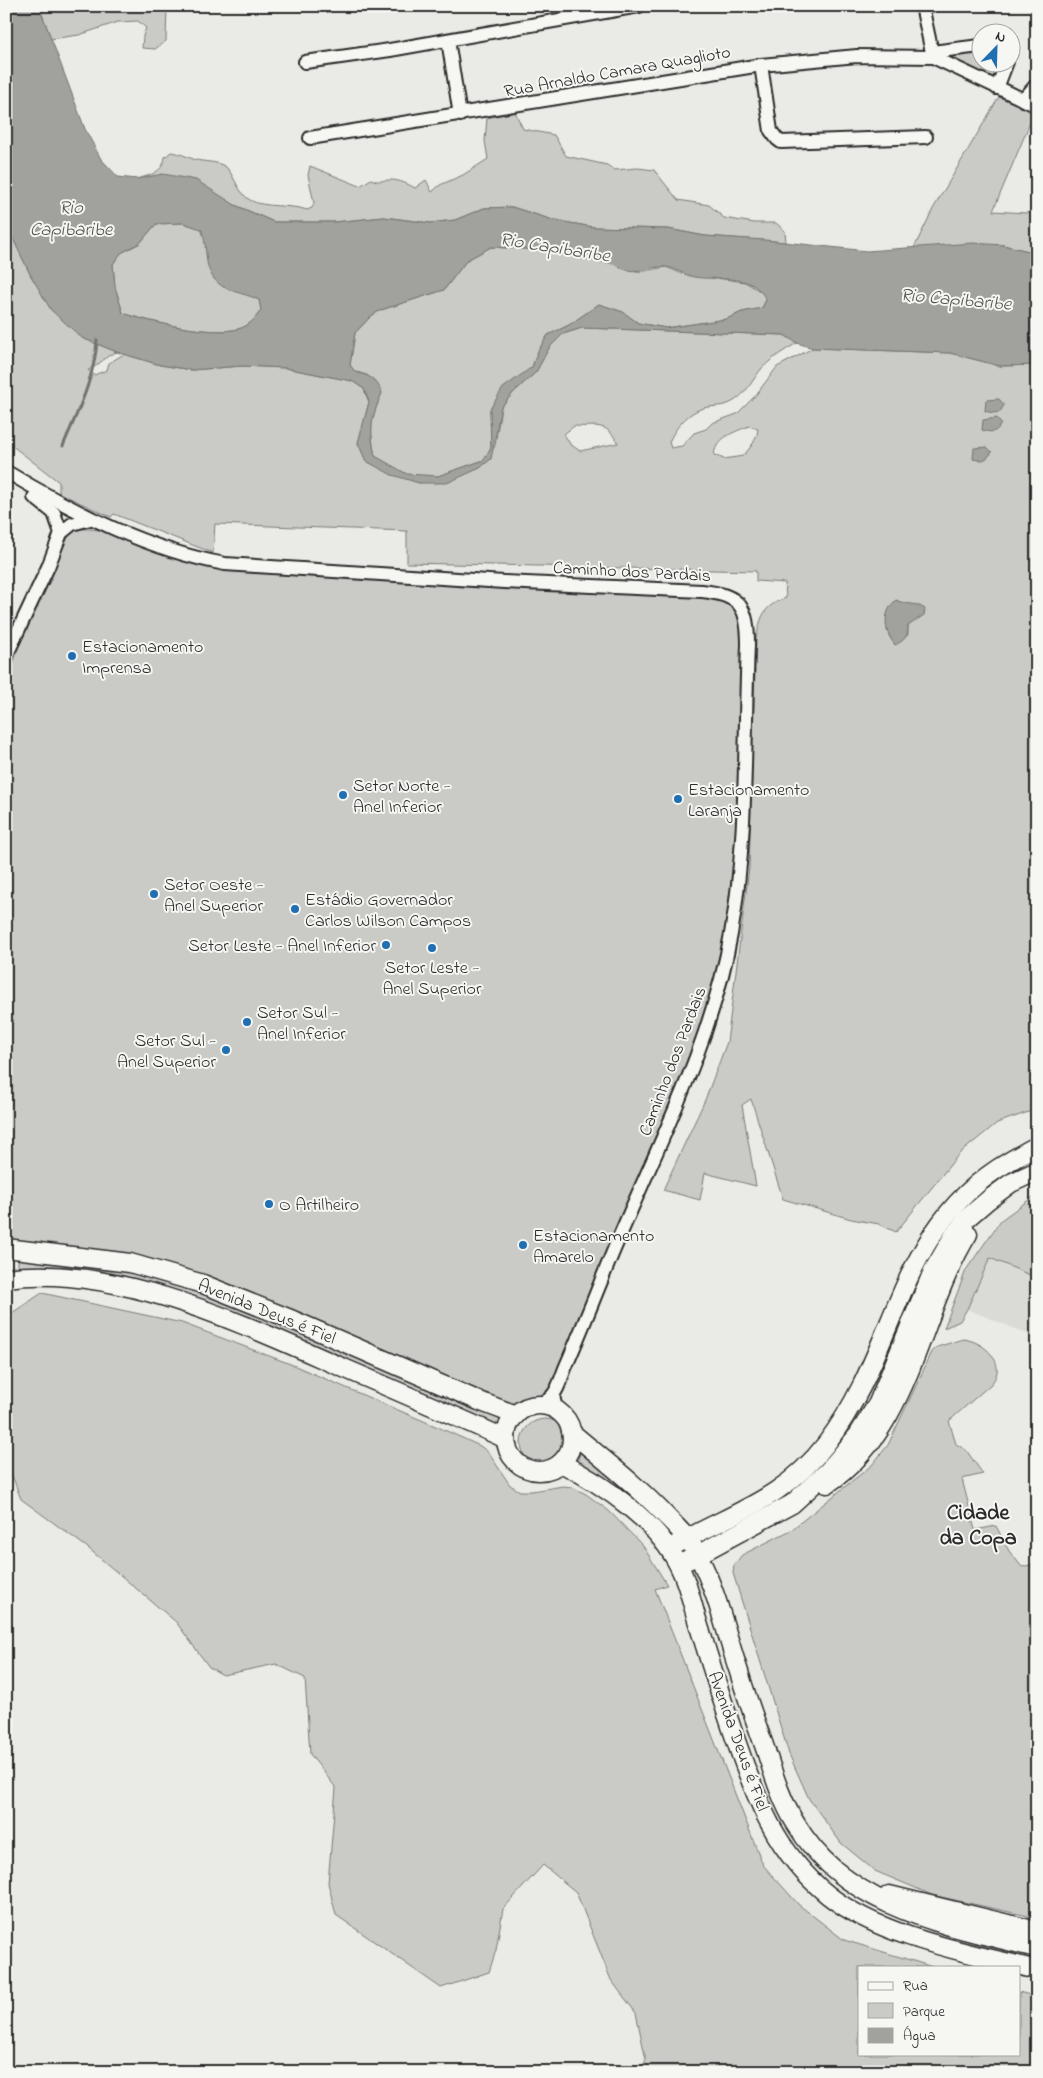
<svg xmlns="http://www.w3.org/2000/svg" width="1043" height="2078" font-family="'Indie Flower',sans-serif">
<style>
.built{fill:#dadad6}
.green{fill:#cacac7;stroke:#7a7a79;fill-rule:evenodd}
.water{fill:#a1a19e;stroke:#727270;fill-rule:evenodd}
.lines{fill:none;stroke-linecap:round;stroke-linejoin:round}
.stream{stroke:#727270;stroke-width:3}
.river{stroke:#a1a19e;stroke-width:20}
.street-casing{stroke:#2b2b2b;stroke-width:16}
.secondary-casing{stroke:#2b2b2b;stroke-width:21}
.street{stroke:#f6f6f2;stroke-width:12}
.secondary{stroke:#f6f6f2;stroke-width:18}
.poi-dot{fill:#1f6fb2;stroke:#f6f6f2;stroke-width:2}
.labels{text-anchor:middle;stroke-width:4;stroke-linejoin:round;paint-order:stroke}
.street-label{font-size:18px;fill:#2b2b2b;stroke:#f6f6f2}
.poi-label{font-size:18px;fill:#2b2b2b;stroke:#f6f6f2;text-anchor:start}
.water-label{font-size:19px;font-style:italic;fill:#545453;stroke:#f6f6f2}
.district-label{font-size:22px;font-weight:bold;fill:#2b2b2b;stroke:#f6f6f2}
</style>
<rect width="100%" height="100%" fill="#eaeae6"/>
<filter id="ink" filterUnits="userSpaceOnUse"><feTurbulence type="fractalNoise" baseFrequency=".02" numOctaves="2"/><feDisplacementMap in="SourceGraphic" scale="10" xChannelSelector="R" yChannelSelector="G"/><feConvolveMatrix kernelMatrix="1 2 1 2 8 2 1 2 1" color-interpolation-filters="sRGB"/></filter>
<g filter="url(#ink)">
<!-- built -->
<polygon class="built" points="990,1258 1037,1278 1037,1338 967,1309"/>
<!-- green -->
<g class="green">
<polygon points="39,6 167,6 166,41 155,49 142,48 143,36 146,28 138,21 118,22 79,35 51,39"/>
<polygon points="980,50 980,62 1004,63 996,80 938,55"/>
<polygon points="999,97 1035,111 993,211 1026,213 1037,210 1037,253 1003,245 914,248 933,209"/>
<path d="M 515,112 L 523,129 L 554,135 L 566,156 L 607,165 L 614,170 L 638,168 L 654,170 L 678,200 L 709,205 L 724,218 L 754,223 L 776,223 L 785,231 L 786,242 L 705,236 L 668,229 L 593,227 L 553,220 L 512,207 L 484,208 L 455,220 L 430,223 L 384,217 L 334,222 L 274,222 L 235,205 L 137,179 C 150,175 163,173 165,157 L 171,152 C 180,153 185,156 193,159 C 204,163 218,160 227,168 C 235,177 238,193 250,200 C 263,208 291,204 307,210 L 312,208 L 314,203 L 308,175 L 310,166 L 360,186 L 371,179 C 379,183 382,180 391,180 C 399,180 408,184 415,188 L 426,180 L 432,192 L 440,185 L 463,175 L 488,159 L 485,141 L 487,118 Z"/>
<path d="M 183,223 L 201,228 L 206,239 L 206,250 L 223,287 L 250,295 L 259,300 L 261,310 C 256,318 248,327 238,329 C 211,336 149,322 123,313 L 115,287 L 113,264 L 121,253 L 140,243 L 156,224 Z"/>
<path d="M 6,224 L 31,276 L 82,338 L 117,352 C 105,355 100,366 88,370 L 94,375 L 107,370 L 109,363 L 124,354 L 160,365 L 192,370 L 242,366 L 285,368 L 352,381 L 364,389 L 369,402 L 358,443 L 366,461 L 419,483 L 480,468 L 495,446 L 501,407 L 514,392 L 536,372 L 549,348 L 563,334 L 582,328 L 784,335 L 797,343 C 785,350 772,358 762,368 C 753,379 747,393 734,401 C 726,406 718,406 708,407 C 690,410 676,426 669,442 L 671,448 L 682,446 L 694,433 L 706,429 L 712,423 L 737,414 L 755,396 L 777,367 L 813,348 L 950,353 L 1000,366 L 1037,365 L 1037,1109 L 997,1123 L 959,1154 L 896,1232 L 879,1224 L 851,1219 L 783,1199 L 751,1099 L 742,1105 L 756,1186 L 705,1173 L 700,1200 L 663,1190 L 705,1100 L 727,1042 L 749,868 L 756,639 C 761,616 763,606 786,598 L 785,583 L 756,581 L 756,571 L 407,563 L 407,531 L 215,524 L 213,553 L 114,514 L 111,517 L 59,493 L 59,482 L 6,441 ZM 574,426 C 596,428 605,420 618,443 L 580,451 L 570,444 L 564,434 ZM 749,426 L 758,429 C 757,440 750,448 743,456 L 724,459 L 714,455 C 716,437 735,432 749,426 ZM 896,600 L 903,604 L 916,619 L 908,626 L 908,635 L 895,644 C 880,627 888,618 896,600 Z"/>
<path d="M 491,247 L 572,252 L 587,257 L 599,257 L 609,252 L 618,255 L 619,263 L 638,272 L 666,267 L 680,273 L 745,282 L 763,293 L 766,300 L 762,308 L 742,312 L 727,319 L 666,328 L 638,323 L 623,312 L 599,304 L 569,325 L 548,335 L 538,351 L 532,367 L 490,409 L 491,447 L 484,460 L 438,476 L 407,475 L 375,456 C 369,428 371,419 382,393 L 367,375 L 355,372 L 350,365 L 355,333 L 371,316 L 381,310 L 444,290 L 467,260 Z"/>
<polygon points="73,528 101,530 166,555 702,591 744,612 743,825 719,986 553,1395 535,1406 511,1414 235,1296 6,1244 6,661"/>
<polygon points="1037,1194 1037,1278 990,1258 967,1309 960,1321 944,1328 966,1270 1001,1220"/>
<polygon points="18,1257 64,1261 147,1275 227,1301 511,1421 504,1436 223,1312 18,1275"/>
<polygon points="42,1293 182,1323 293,1365 440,1428 480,1446 488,1452 510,1485 520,1491 532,1491 563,1486 572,1487 586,1494 609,1511 643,1546 667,1585 655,1589 763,1865 799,1905 844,1940 933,1967 859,1967 859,2054 1019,2054 1019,1992 1037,1997 1037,2072 639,2072 646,2060 636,2013 611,1980 576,1892 543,1865 503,1909 496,1950 489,1972 441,1988 336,1915 328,1883 336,1788 310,1754 305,1678 276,1664 223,1675 209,1667 176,1622 88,1548 21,1499 6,1460 6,1317"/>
<path d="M 963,1339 C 984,1341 1009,1364 991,1384 L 949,1421 L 956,1444 L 966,1450 L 983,1474 L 962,1479 L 975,1530 L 996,1526 L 1009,1551 L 1022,1567 L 1037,1563 L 1037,1918 L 932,1895 L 875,1871 L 841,1843 L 809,1799 L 789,1754 L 733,1573 L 734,1565 L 742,1555 L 791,1530 L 872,1465 L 888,1445 L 932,1352 L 937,1347 Z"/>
<circle cx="545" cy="1443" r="24"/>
<path d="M 580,1453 L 619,1481 L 664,1522 L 657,1524 C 631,1501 608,1478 577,1463 Z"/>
</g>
<!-- water -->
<g class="water">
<path d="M 6,6 L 39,6 L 85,129 L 101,159 L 118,177 L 137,179 L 163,174 L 196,180 L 235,205 L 274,222 L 334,222 L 384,217 L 430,223 L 455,220 L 484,208 L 512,207 L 553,220 L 593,227 L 668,229 L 705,236 L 765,240 L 867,251 L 972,243 L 1003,245 L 1037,253 L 1037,365 L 1000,366 L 950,353 L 813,348 L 797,343 L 784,335 L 582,328 L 563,334 L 549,348 L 536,372 L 514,392 L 501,407 L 491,459 L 480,468 L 447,483 L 419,483 L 392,475 L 366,461 L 358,443 L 369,402 L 364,389 L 352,381 L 285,368 L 242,366 L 192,370 L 160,365 L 117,352 L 82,338 L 51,310 L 31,276 L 6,224 ZM 183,223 L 201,229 C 210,249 200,271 222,286 C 233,293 248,294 259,300 L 261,310 C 256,318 248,327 238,329 C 212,336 148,322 123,313 L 115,287 L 113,264 L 121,253 L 140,243 L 156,224 ZM 491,247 L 572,252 L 587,257 L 599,257 L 609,252 L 618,255 L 620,268 C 639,275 647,266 665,267 C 674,267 684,275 694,277 C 717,281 754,272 766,300 L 762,308 L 742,312 L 726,319 L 666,328 L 638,323 L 623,312 L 599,304 L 569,325 L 548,335 L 538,351 L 532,367 L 503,388 L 490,409 L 491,447 L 484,460 L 438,476 L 407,474 L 375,456 C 369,428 371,419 382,393 C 377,379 369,375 355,372 L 350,365 L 355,333 L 371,316 L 381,310 L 444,290 L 467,260 Z"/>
<polygon points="999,399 1004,405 1000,412 993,413 985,411 986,400"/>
<path d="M 997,418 L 1001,424 C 996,433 992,433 982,430 L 983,420 Z"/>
<path d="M 987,447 L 992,452 C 986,461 982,461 973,459 L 974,448 Z"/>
<path d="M 896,600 C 908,606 913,601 925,609 L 924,615 L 908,626 C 908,637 905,640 895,645 C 884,631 882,612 896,600 Z"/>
</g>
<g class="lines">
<!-- stream -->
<g class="stream">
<path d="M 63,446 C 77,413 95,377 97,340"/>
<polyline points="6,525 7,524"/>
</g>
<!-- river -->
<polyline class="river" points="580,249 645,260"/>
<!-- street casing -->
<g class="street-casing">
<g id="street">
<polyline points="922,6 933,57"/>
<polyline points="448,40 460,115"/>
<polyline points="1010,49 1010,54"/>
<polyline points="932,52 980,46"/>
<polyline points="305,62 390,50 639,6"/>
<polyline points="761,65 771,131 777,139 781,142 926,137"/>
<polyline points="997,88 1007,62"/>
<polyline points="1023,100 1037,84"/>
<polyline points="310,138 761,65 857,56 933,57 1037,106"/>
<path d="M 7,472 C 74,512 148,550 225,564 L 504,582 L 702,591 C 741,595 748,607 748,645 C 744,741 748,838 731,934 C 710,1052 650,1159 606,1269 C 593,1301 580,1334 566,1366 C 562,1375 559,1388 553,1395 C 550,1399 544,1402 540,1405"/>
<polyline points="34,497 54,513 61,533"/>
<polyline points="6,661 9,650 48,567 61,533 72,524 90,519"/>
<polyline points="553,1395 556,1410"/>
</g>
</g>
<!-- secondary casing -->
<g class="secondary-casing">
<g id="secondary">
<polyline points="6,1248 130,1263 203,1284 288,1318 479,1401 516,1415"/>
<path d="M 6,1278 C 114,1263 243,1324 339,1366 C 395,1390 451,1414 506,1439"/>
<circle cx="539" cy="1438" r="33"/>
<path d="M 571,1432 C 604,1460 638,1486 667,1517 C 679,1529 690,1540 698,1555 C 717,1592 726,1633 739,1672 C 747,1699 757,1725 766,1751 C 774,1776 782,1802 796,1824 C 846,1909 949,1926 1037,1948"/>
<path d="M 561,1463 C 604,1485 657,1521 679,1566 C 688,1583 692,1604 698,1623 C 710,1662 722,1700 735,1738 C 756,1799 776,1853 828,1895 C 882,1938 971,1953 1037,1970"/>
<path d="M 827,1484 C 912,1427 918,1315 968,1234"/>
<path d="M 677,1544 C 734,1512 784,1499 826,1444 C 900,1348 895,1227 1010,1161 C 1019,1156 1028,1150 1037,1146"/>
<polyline points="688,1560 792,1504 828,1471 858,1435 878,1403 933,1271 954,1235 967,1218 988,1200 1011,1183 1037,1171"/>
<polyline points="889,1895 1037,1931"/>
</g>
</g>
<!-- street -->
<use href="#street" class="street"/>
<!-- secondary -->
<use href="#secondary" class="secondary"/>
</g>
</g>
<!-- markers -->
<g class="poi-dot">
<circle cx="72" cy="656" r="5"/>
<circle cx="343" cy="795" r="5"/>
<circle cx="678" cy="799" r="5"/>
<circle cx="154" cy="894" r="5"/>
<circle cx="295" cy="909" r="5"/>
<circle cx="386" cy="945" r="5"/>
<circle cx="432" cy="948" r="5"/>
<circle cx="247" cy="1022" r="5"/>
<circle cx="226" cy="1050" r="5"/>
<circle cx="269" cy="1204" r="5"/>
<circle cx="523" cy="1245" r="5"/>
</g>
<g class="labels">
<!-- street labels -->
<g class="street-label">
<text transform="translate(617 71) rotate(-10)" y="6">Rua Arnaldo Camara Quaglioto</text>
<text transform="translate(632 571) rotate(3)" y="6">Caminho dos Pardais</text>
<text transform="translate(672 1061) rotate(-69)" y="6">Caminho dos Pardais</text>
<text transform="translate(267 1311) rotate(22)" y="6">Avenida Deus é Fiel</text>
<text transform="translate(739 1741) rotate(70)" y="6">Avenida Deus é Fiel</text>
</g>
<!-- poi labels -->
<g class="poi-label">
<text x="82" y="652">Estacionamento<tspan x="82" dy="21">Imprensa</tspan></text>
<text x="353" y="791">Setor Norte -<tspan x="353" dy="21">Anel Inferior</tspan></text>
<text x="688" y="795">Estacionamento<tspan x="688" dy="21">Laranja</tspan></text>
<text x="164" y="890">Setor Oeste -<tspan x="164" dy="21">Anel Superior</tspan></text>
<text x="305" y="905">Estádio Governador<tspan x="305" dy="21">Carlos Wilson Campos</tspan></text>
<text x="376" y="951" text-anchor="end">Setor Leste - Anel Inferior</text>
<text x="432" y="973" text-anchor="middle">Setor Leste -<tspan x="432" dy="21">Anel Superior</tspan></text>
<text x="257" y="1018">Setor Sul -<tspan x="257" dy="21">Anel Inferior</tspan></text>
<text x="216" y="1046" text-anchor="end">Setor Sul -<tspan x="216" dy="21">Anel Superior</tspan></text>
<text x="279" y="1210">O Artilheiro</text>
<text x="533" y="1241">Estacionamento<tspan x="533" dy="21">Amarelo</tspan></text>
</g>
<!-- water labels -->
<g class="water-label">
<text x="71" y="213">Rio<tspan x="71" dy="22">Capibaribe</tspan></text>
<text transform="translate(555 246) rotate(9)" y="7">Rio Capibaribe</text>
<text transform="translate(956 298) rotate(5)" y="7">Rio Capibaribe</text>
</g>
<!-- district labels -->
<g class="district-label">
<text x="978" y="1519">Cidade<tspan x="978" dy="25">da Copa</tspan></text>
</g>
</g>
<!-- margin -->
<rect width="1043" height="2078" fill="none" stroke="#f6f6f2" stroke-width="25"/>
<rect x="12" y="12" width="1018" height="2053" fill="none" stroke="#2b2b2b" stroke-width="2" filter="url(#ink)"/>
<!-- legend -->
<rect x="858" y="1966" width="162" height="90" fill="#f6f6f2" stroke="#a5a5a2"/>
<rect x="868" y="1982" width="25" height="8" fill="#f6f6f2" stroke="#a5a5a2"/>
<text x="903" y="1990" font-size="15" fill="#2b2b2b">Rua</text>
<rect x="868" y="2003" width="25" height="15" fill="#cacac7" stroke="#a5a5a2"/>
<text x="903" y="2016" font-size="15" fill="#2b2b2b">Parque</text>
<rect x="868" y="2028" width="25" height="15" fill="#a1a19e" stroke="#a5a5a2"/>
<text x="903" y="2040" font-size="15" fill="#2b2b2b">Água</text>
<!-- north arrow -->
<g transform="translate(996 48) rotate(23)"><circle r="24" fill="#f6f6f2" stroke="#a5a5a2"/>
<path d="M0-4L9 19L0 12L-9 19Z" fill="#1f6fb2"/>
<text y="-8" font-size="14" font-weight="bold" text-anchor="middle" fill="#2b2b2b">N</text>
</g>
</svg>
